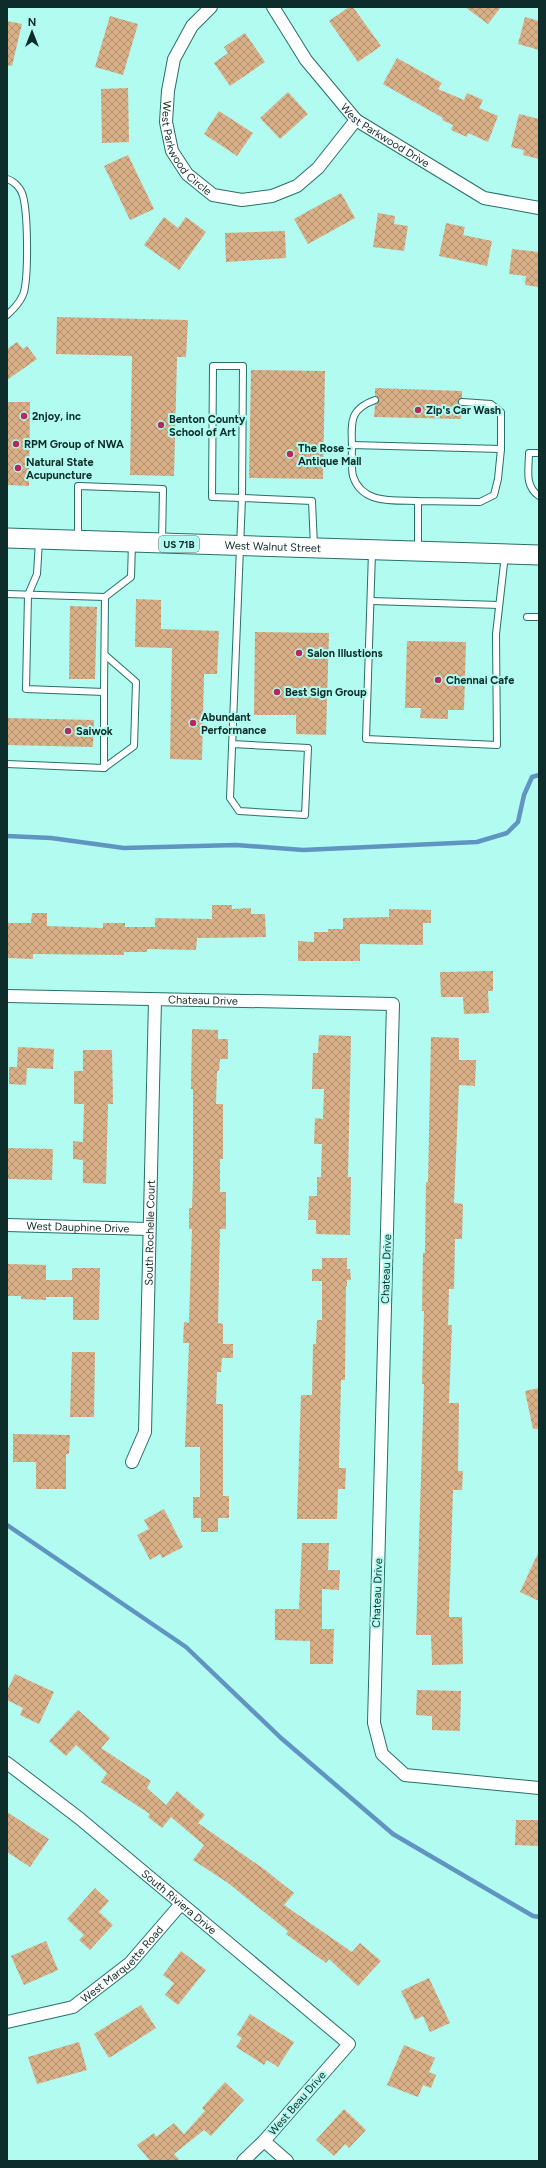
<svg xmlns="http://www.w3.org/2000/svg" width="546" height="2168" font-family="Figtree,sans-serif">
<style>
.lines{fill:none;stroke-linecap:round;stroke-linejoin:round}
.stream{stroke:#6094c1;stroke-width:4.5}
.building{fill:url(#building-cross-hatch)}
.service-casing{stroke:#277068;stroke-width:8}
.minor-casing{stroke:#277068;stroke-width:14}
.primary-casing{stroke:#277068;stroke-width:21}
.service{stroke:#fff;stroke-width:6}
.minor{stroke:#fff;stroke-width:12}
.primary{stroke:#fff;stroke-width:19}
.poi-dot{fill:#b7295b;stroke:#b2fbf1;stroke-width:1.5}
.labels{text-anchor:middle;stroke-width:4;stroke-linejoin:round;paint-order:stroke}
.shield{fill:#b2fbf1;stroke:#3f6a65;stroke-width:1}
.shield-label{font-size:10px;font-weight:bold;fill:#0e2c29}
.street-label{font-size:11px;fill:#0e2c29;stroke:#b2fbf1}
.poi-label{font-size:11px;font-weight:bold;fill:#0e2c29;stroke:#b2fbf1;text-anchor:start}
</style>
<defs>
<pattern id="building-cross-hatch" width="8" height="8" patternUnits="userSpaceOnUse"><rect width="8" height="8" fill="#d9af87"/><path d="M0 0l8 8M0 8l8-8" fill="none" stroke="#ae8f6e"/></pattern>
</defs>
<rect width="100%" height="100%" fill="#b2fbf1"/>
<g class="lines">
<!-- stream -->
<g class="stream">
<polyline points="7,836 51,838 124,848 236,845 303,850 477,842 507,833 518,822 524,795 532,777 539,775"/>
<polyline points="7,1525 186,1647 281,1738 393,1834 533,1916 539,1917"/>
</g>
</g>
<!-- building -->
<g class="building">
<polygon points="349,7 353,7 381,46 358,62 329,21"/>
<polygon points="465,7 501,7 488,24"/>
<polygon points="110,16 138,24 123,75 95,67"/>
<polygon points="525,17 539,21 539,50 518,44"/>
<polygon points="7,21 22,24 12,66 7,65"/>
<polygon points="245,33 265,62 230,86 214,63 228,53 224,47"/>
<polygon points="397,58 442,83 438,89 464,100 467,93 483,100 479,108 498,116 488,142 468,133 467,137 451,130 453,125 442,120 443,118 383,84"/>
<polygon points="128,88 129,142 102,143 101,89"/>
<polygon points="288,92 308,114 280,139 260,118"/>
<polygon points="219,111 253,133 237,156 204,134"/>
<polygon points="519,114 539,119 539,159 523,155 524,150 511,147"/>
<polygon points="128,155 154,209 130,220 104,166"/>
<polygon points="341,193 355,218 308,244 294,219"/>
<polygon points="378,213 395,216 394,224 408,226 404,251 373,247"/>
<polygon points="164,217 178,228 186,217 206,232 179,270 144,245"/>
<polygon points="446,223 465,227 463,235 492,241 487,266 439,256"/>
<polygon points="285,231 286,258 226,262 225,233"/>
<polygon points="512,249 539,252 539,287 525,285 526,276 509,274"/>
<polygon points="57,317 188,320 186,357 177,357 174,476 130,475 132,356 56,354"/>
<polygon points="17,342 23,349 27,346 37,359 7,380 7,349"/>
<polygon points="251,370 325,371 323,479 249,478"/>
<polygon points="375,388 462,391 462,398 458,402 462,406 461,419 374,417 375,405 379,400 375,396"/>
<polygon points="7,402 30,402 29,486 7,485"/>
<polygon points="136,599 161,600 161,629 219,631 217,674 204,674 202,760 170,759 172,648 135,647"/>
<polygon points="70,606 97,607 95,679 69,679"/>
<polygon points="255,632 329,633 326,735 296,734 296,715 254,715"/>
<polygon points="407,641 466,642 464,710 448,710 448,719 420,718 421,708 405,708"/>
<polygon points="7,718 94,720 93,747 7,745"/>
<polygon points="212,905 232,905 232,909 251,908 251,914 265,914 266,937 197,938 196,950 147,949 147,952 124,952 124,955 33,954 33,959 7,958 7,923 31,923 32,913 47,913 47,926 103,928 103,923 125,923 125,927 155,927 155,918 212,919"/>
<polygon points="389,909 431,910 431,923 423,923 423,945 360,944 360,961 298,961 298,941 314,942 314,932 328,932 328,929 343,929 343,918 389,917"/>
<polygon points="493,971 493,991 488,991 489,1013 464,1014 463,997 441,997 440,972"/>
<polygon points="192,1029 218,1030 218,1039 228,1039 228,1059 220,1059 219,1071 217,1071 216,1104 223,1104 223,1159 220,1159 220,1192 226,1192 226,1229 220,1229 218,1323 223,1324 223,1344 233,1344 233,1358 222,1358 221,1372 217,1372 216,1404 223,1404 223,1496 229,1496 229,1518 218,1518 218,1532 201,1532 201,1518 193,1518 193,1497 200,1497 200,1447 185,1447 189,1343 183,1343 184,1322 189,1323 192,1229 189,1229 189,1208 192,1208 193,1177 193,1089 191,1089"/>
<polygon points="319,1035 351,1036 348,1177 351,1177 350,1235 316,1234 316,1220 308,1220 309,1196 317,1196 317,1177 321,1177 322,1144 314,1144 315,1118 323,1119 324,1089 312,1089 313,1053 318,1053"/>
<polygon points="431,1037 459,1038 459,1060 476,1060 475,1086 459,1085 454,1203 463,1204 462,1239 455,1239 454,1289 449,1289 448,1325 452,1325 449,1403 459,1403 458,1471 463,1471 462,1490 453,1490 449,1617 462,1617 463,1664 432,1665 431,1635 416,1635 424,1384 422,1384 424,1311 422,1311 423,1253 425,1253 426,1182 428,1182"/>
<polygon points="18,1047 54,1049 53,1069 27,1068 26,1085 9,1084 9,1067 17,1067"/>
<polygon points="83,1050 112,1050 113,1104 108,1104 106,1184 83,1183 83,1160 73,1159 73,1141 83,1142 84,1104 74,1104 74,1071 83,1071"/>
<polygon points="7,1148 53,1149 52,1180 7,1179"/>
<polygon points="322,1258 347,1258 347,1269 350,1269 351,1280 347,1280 347,1286 346,1286 345,1380 341,1380 339,1468 346,1468 345,1489 338,1489 337,1519 297,1519 301,1395 312,1395 313,1344 316,1344 317,1320 322,1320 322,1281 312,1281 312,1269 322,1269"/>
<polygon points="7,1264 46,1265 46,1280 72,1280 72,1268 100,1268 99,1320 73,1320 73,1297 46,1297 46,1300 21,1299 21,1296 7,1296"/>
<polygon points="72,1352 95,1352 94,1417 70,1417"/>
<polygon points="539,1388 539,1429 533,1429 525,1391"/>
<polygon points="13,1434 70,1435 69,1454 66,1454 66,1489 36,1489 36,1462 13,1462"/>
<polygon points="164,1509 183,1547 162,1558 160,1554 150,1560 137,1535 149,1529 144,1520"/>
<polygon points="302,1543 329,1543 328,1570 340,1570 339,1590 322,1589 322,1629 334,1629 333,1664 310,1664 310,1641 275,1640 275,1609 299,1609"/>
<polygon points="539,1551 539,1601 520,1592"/>
<polygon points="15,1674 54,1692 39,1724 20,1715 23,1708 7,1700 7,1691"/>
<polygon points="417,1690 461,1691 460,1731 432,1730 432,1716 416,1715"/>
<polygon points="78,1710 110,1738 101,1748 151,1781 147,1788 166,1805 177,1791 205,1815 198,1823 264,1869 294,1893 284,1905 352,1952 360,1943 381,1961 358,1986 329,1959 326,1963 286,1934 288,1931 228,1883 193,1860 204,1845 171,1817 162,1828 148,1817 150,1814 101,1782 107,1773 76,1745 66,1756 49,1741"/>
<polygon points="7,1812 49,1839 30,1867 7,1852"/>
<polygon points="516,1820 539,1820 539,1846 515,1845"/>
<polygon points="95,1888 109,1901 99,1912 113,1925 90,1950 79,1940 84,1935 67,1919"/>
<polygon points="46,1941 58,1970 24,1985 11,1956"/>
<polygon points="181,1951 206,1970 178,2005 165,1995 174,1983 163,1975"/>
<polygon points="429,1978 450,2023 430,2032 423,2016 415,2020 401,1991"/>
<polygon points="141,2005 156,2028 109,2058 94,2034"/>
<polygon points="250,2014 294,2042 278,2067 267,2060 264,2065 236,2047 242,2038 237,2035"/>
<polygon points="79,2042 87,2070 37,2084 28,2057"/>
<polygon points="404,2045 435,2058 429,2072 436,2075 431,2088 423,2085 418,2097 387,2085"/>
<polygon points="225,2082 244,2100 211,2136 204,2130 174,2154 180,2161 150,2161 137,2145 154,2133 156,2137 174,2123 184,2134 205,2111 202,2108"/>
<polygon points="344,2109 366,2130 349,2148 345,2144 334,2156 316,2140"/>
</g>
<g class="lines">
<!-- service casing -->
<g class="service-casing">
<g id="service">
<path d="M 7,179 C 14,181 21,188 23,196 C 28,215 28,268 25,287 C 24,298 15,308 7,315"/>
<polygon points="213,366 243,366 242,498 212,497"/>
<polyline points="462,402 491,404 501,412 501,449"/>
<path d="M 352,445 C 351,421 350,409 375,400"/>
<path d="M 539,453 L 529,453 C 529,469 524,486 539,496"/>
<polyline points="78,539 78,486 163,489 162,542"/>
<path d="M 418,550 L 418,501 L 480,502 L 494,495 L 498,479 L 501,449 L 352,445 C 352,454 351,467 353,476 C 362,505 395,500 418,501"/>
<polyline points="372,552 366,739 497,745 496,634 505,555"/>
<polyline points="7,594 105,597 104,692"/>
<polyline points="105,597 131,577 132,543"/>
<polyline points="371,601 499,605"/>
<polyline points="527,617 539,617"/>
<polyline points="232,744 308,748 305,815 239,811 230,798 242,498 312,501 314,546"/>
<polyline points="7,764 104,768 104,692 26,689 28,595 37,574 39,541"/>
<polyline points="104,768 134,746 136,682 105,655"/>
</g>
</g>
<!-- minor casing -->
<g class="minor-casing">
<g id="minor">
<path id="s1" d="M 211,7 L 192,26 L 174,59 L 168,91 L 166,122 L 172,151 L 187,174 L 213,195 L 242,200 L 272,196 L 297,186 L 318,168 L 356,120"/>
<path id="s2" d="M 273,7 L 306,60 L 356,120 L 484,198 L 539,208"/>
<path id="s3" d="M 7,996 L 393,1004 L 374,1723 L 382,1754 L 405,1775 L 539,1788"/>
<path id="s4" d="M 7,1225 L 148,1229"/>
<path id="s5" d="M 132,1462 L 145,1432 L 155,1000"/>
<path id="s6" d="M 7,1763 L 79,1818 L 349,2044 L 264,2141 L 243,2161"/>
<path id="s7" d="M 7,2022 L 73,2007 L 130,1963 L 181,1904"/>
<polyline points="264,2141 287,2161"/>
</g>
</g>
<!-- primary casing -->
<g class="primary-casing">
<g id="primary">
<path id="s8" d="M 7,538 L 539,555"/>
</g>
</g>
<!-- service -->
<use href="#service" class="service"/>
<!-- minor -->
<use href="#minor" class="minor"/>
<!-- primary -->
<use href="#primary" class="primary"/>
</g>
<!-- markers -->
<g class="poi-dot">
<circle cx="418" cy="410" r="4"/>
<circle cx="24" cy="416" r="4"/>
<circle cx="161" cy="425" r="4"/>
<circle cx="16" cy="444" r="4"/>
<circle cx="290" cy="454" r="4"/>
<circle cx="18" cy="468" r="4"/>
<circle cx="299" cy="653" r="4"/>
<circle cx="438" cy="680" r="4"/>
<circle cx="277" cy="692" r="4"/>
<circle cx="193" cy="723" r="4"/>
<circle cx="68" cy="731" r="4"/>
</g>
<g class="labels">
<!-- shield labels -->
<rect class="shield" x="159" y="536" width="40" height="16" rx="3"/>
<g class="shield-label">
<text x="179" y="548">US 71B</text>
</g>
<!-- street labels -->
<g class="street-label">
<text dy="4" stroke="none"><textPath href="#s2" startOffset="173">West Parkwood Drive</textPath></text>
<text dy="4" stroke="none"><textPath href="#s1" startOffset="161">West Parkwood Circle</textPath></text>
<text dy="4" stroke="none"><textPath href="#s8" startOffset="266">West Walnut Street</textPath></text>
<text dy="4" stroke="none"><textPath href="#s3" startOffset="196">Chateau Drive</textPath></text>
<text dy="4" stroke="none"><textPath href="#s4" startOffset="71">West Dauphine Drive</textPath></text>
<text dy="4" stroke="none"><textPath href="#s5" startOffset="232">South Rochelle Court</textPath></text>
<text transform="translate(386 1269) rotate(-88)" y="4">Chateau Drive</text>
<text transform="translate(377 1593) rotate(-88)" y="4">Chateau Drive</text>
<text dy="4" stroke="none"><textPath href="#s6" startOffset="221">South Riviera Drive</textPath></text>
<text dy="4" stroke="none"><textPath href="#s7" startOffset="133">West Marquette Road</textPath></text>
<text transform="translate(297 2103) rotate(-49)" y="4">West Beau Drive</text>
</g>
<!-- poi labels -->
<g class="poi-label">
<text x="426" y="414">Zip's Car Wash</text>
<text x="32" y="420">2njoy, inc</text>
<text x="169" y="423">Benton County<tspan x="169" dy="13">School of Art</tspan></text>
<text x="24" y="448">RPM Group of NWA</text>
<text x="298" y="452">The Rose -<tspan x="298" dy="13">Antique Mall</tspan></text>
<text x="26" y="466">Natural State<tspan x="26" dy="13">Acupuncture</tspan></text>
<text x="307" y="657">Salon Illustions</text>
<text x="446" y="684">Chennai Cafe</text>
<text x="285" y="696">Best Sign Group</text>
<text x="201" y="721">Abundant<tspan x="201" dy="13">Performance</tspan></text>
<text x="76" y="735">Saiwok</text>
</g>
</g>
<!-- border -->
<rect width="546" height="2168" fill="none" stroke="#0e2c29" stroke-width="16"/>
<!-- north arrow -->
<g transform="translate(32 32)" stroke="#b2fbf1" stroke-width="3" paint-order="stroke">
<path d="M0-3L7 15L0 10L-7 15Z" fill="#0e2c29"/>
<text y="-6" font-size="11" font-weight="bold" text-anchor="middle" fill="#0e2c29">N</text>
</g>
</svg>
